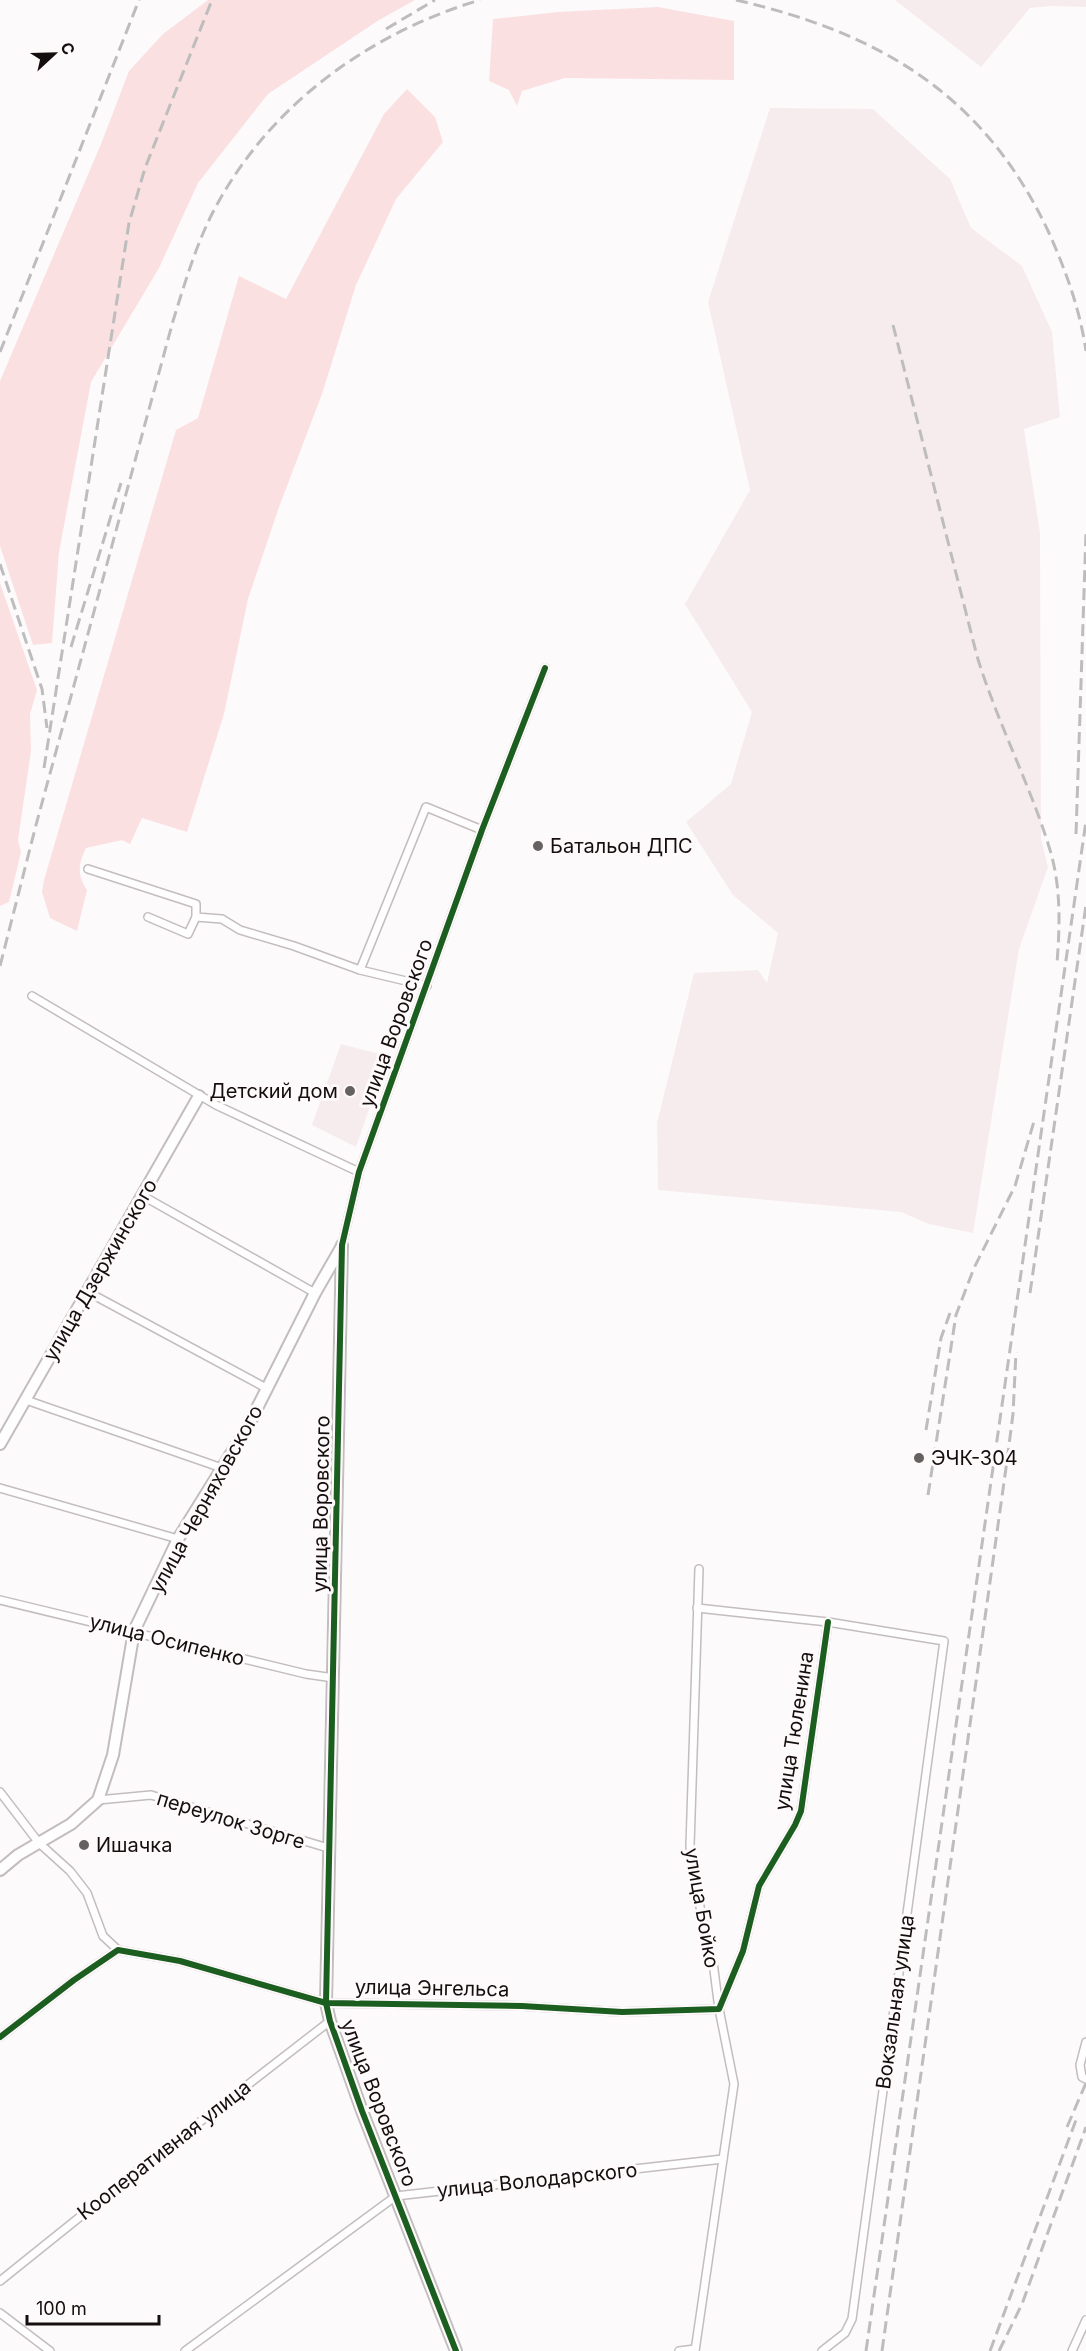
<svg xmlns="http://www.w3.org/2000/svg" width="1086" height="2351" font-family="Inter,sans-serif">
<style>
.built{fill:#f7eced}
.green{fill:#fbe0e2}
.lines{fill:none;stroke-linecap:round;stroke-linejoin:round}
.street-casing{stroke:#c3bdbe;stroke-width:10}
.secondary-casing{stroke:#c3bdbe;stroke-width:14}
.street{stroke:#fffefe;stroke-width:7}
.secondary{stroke:#fffefe;stroke-width:10}
.rail{stroke:#bebdbd;stroke-width:3;stroke-dasharray:12 6;stroke-linecap:butt}
.cycleway-casing{stroke:#fef9fa;stroke-width:10}
.cycleway{stroke:#1b5e20;stroke-width:6}
.poi-dot{fill:#666161;stroke:#fef9fa;stroke-width:2}
.labels{text-anchor:middle;stroke-width:6;stroke-linejoin:round;paint-order:stroke}
.poi-label{font-size:20px;fill:#150e0e;stroke:#fef9fa;text-anchor:start}
.street-label{font-size:20px;fill:#150e0e;stroke:#fef9fa}
</style>
<rect width="100%" height="100%" fill="#fdfafb"/>
<!-- built -->
<g class="built">
<polygon points="895,0 1086,0 1086,7 1052,6 1030,8 981,67"/>
<polygon points="770,108 873,109 950,179 971,228 1022,266 1052,332 1060,417 1024,429 1040,533 1041,839 1048,867 1019,949 973,1233 929,1224 901,1212 658,1190 657,1123 694,973 758,970 767,983 778,933 733,895 686,822 731,784 752,712 685,604 750,490 708,302"/>
<polygon points="341,1044 387,1056 356,1147 312,1125"/>
</g>
<!-- green -->
<g class="green">
<polygon points="208,0 415,0 379,20 268,94 198,183 159,268 91,382 59,552 52,643 33,645 0,546 0,381 101,144 129,71 163,34"/>
<polygon points="658,7 734,21 734,80 565,78 522,91 517,106 509,90 489,81 493,19 558,12"/>
<path d="M 407,89 L 435,117 L 443,142 L 396,199 L 356,285 L 322,394 L 279,507 L 248,599 L 224,714 L 187,832 L 142,818 L 130,844 L 122,840 L 86,848 C 78,864 77,875 87,890 L 77,931 L 50,918 L 42,892 L 44,880 L 176,430 L 198,418 L 239,276 L 286,299 L 384,114 Z"/>
<polygon points="0,583 37,690 30,714 31,751 18,840 21,852 9,902 0,906"/>
</g>
<g class="lines">
<!-- street casing -->
<g class="street-casing">
<g id="street">
<polyline points="88,869 196,904 196,917 222,919 240,930 294,946 360,970 427,986"/>
<polyline points="148,917 188,934 196,917"/>
<polyline points="360,970 426,807 482,830"/>
<polyline points="32,996 216,1105 359,1172"/>
<polyline points="143,1196 315,1293"/>
<polyline points="342,1245 359,1172 482,830 545,668"/>
<polyline points="86,1291 268,1389"/>
<polyline points="26,1400 222,1468"/>
<polyline points="0,1488 178,1539"/>
<polyline points="0,1600 306,1674 334,1678"/>
<polyline points="697,1608 828,1622 944,1641 852,2319 845,2333 822,2351"/>
<polyline points="0,1792 39,1843 70,1871 87,1893 103,1936 118,1950"/>
<polyline points="98,1800 151,1795 328,1848"/>
<polyline points="0,2037 74,1980 118,1950 180,1961 326,2003 522,2006 622,2012 719,2009 743,1951 759,1886 795,1825 801,1811 828,1622"/>
<polyline points="1086,2042 1080,2065 1082,2077 1086,2079"/>
<polyline points="0,2281 152,2159 330,2021"/>
<polyline points="0,2313 50,2351"/>
<polyline points="185,2351 396,2196 723,2159"/>
<polyline points="679,2351 695,2349"/>
<polyline points="695,2351 734,2084 719,2009 713,1962 693,1877 690,1846 699,1569"/>
<polyline points="1072,2351 1086,2320"/>
</g>
</g>
<!-- secondary casing -->
<g class="secondary-casing">
<g id="secondary">
<polyline points="342,1245 326,2003 330,2021 362,2111 456,2351"/>
<polyline points="0,1444 199,1096"/>
<polyline points="0,1870 18,1855 71,1824 98,1800 113,1755 134,1631 178,1539 247,1428 315,1293 342,1246"/>
</g>
</g>
<!-- street -->
<use href="#street" class="street"/>
<!-- secondary -->
<use href="#secondary" class="secondary"/>
<!-- rail -->
<g class="rail">
<path d="M 736,0 C 880,33 985,95 1049,233 C 1066,271 1080,310 1086,351"/>
<polyline points="386,29 435,0"/>
<path d="M 893,325 L 977,656 C 997,722 1030,784 1050,850 C 1061,886 1060,926 1057,963"/>
<polyline points="0,352 139,0"/>
<polyline points="0,564 42,689 47,728"/>
<polyline points="71,647 121,483"/>
<polyline points="44,768 129,223 145,168 212,0"/>
<polyline points="1076,834 1086,533"/>
<path d="M 0,966 L 36,825 L 173,321 C 184,286 194,251 210,218 C 264,109 366,34 480,0"/>
<polyline points="1030,1293 1086,905"/>
<polyline points="926,1430 941,1338 950,1313"/>
<polyline points="928,1495 956,1315 974,1268 1015,1186 1035,1118"/>
<polyline points="1067,2127 1086,2083"/>
<polyline points="866,2351 1086,821"/>
<polyline points="882,2351 1006,1468 1013,1414 1016,1352"/>
<polyline points="990,2351 1076,2120"/>
<polyline points="999,2351 1022,2304 1086,2127"/>
</g>
<!-- cycleway casing -->
<g class="cycleway-casing">
<g id="cycleway">
<polyline points="0,2037 74,1980 118,1950 180,1961 326,2003 522,2006 622,2012 719,2009 743,1951 759,1886 795,1825 801,1811 828,1622"/>
<polyline points="456,2351 362,2111 330,2021 326,2003 342,1245 359,1172 482,830 545,668"/>
</g>
</g>
<!-- cycleway -->
<use href="#cycleway" class="cycleway"/>
</g>
<!-- markers -->
<g class="poi-dot">
<circle cx="538" cy="846" r="6"/>
<circle cx="350" cy="1091" r="6"/>
<circle cx="919" cy="1458" r="6"/>
<circle cx="84" cy="1845" r="6"/>
</g>
<g class="labels">
<!-- poi labels -->
<g class="poi-label">
<text x="550" y="853">Батальон ДПС</text>
<text x="338" y="1098" text-anchor="end">Детский дом</text>
<text x="931" y="1465">ЭЧК-304</text>
<text x="96" y="1852">Ишачка</text>
</g>
<!-- street labels -->
<g class="street-label">
<text transform="translate(396 1023) rotate(-70)" y="7">улица Воровского</text>
<text transform="translate(100 1270) rotate(-60)" y="7">улица Дзержинского</text>
<text transform="translate(206 1499) rotate(-61)" y="7">улица Черняховского</text>
<text transform="translate(321 1504) rotate(-89)" y="7">улица Воровского</text>
<text transform="translate(167 1640) rotate(14)" y="7">улица Осипенко</text>
<text transform="translate(794 1731) rotate(-81)" y="7">улица Тюленина</text>
<text transform="translate(231 1820) rotate(17)" y="7">переулок Зорге</text>
<text transform="translate(702 1908) rotate(80)" y="7">улица Бойко</text>
<text transform="translate(432 1988) rotate(1)" y="7">улица Энгельса</text>
<text transform="translate(895 2002) rotate(-82)" y="7">Вокзальная улица</text>
<text transform="translate(379 2103) rotate(69)" y="7">улица Воровского</text>
<text transform="translate(164 2150) rotate(-38)" y="7">Кооперативная улица</text>
<text transform="translate(537 2180) rotate(-6)" y="7">улица Володарского</text>
</g>
</g>
<!-- north arrow -->
<g transform="translate(54 54) rotate(68)" stroke="#fef9fa" stroke-width="4.5" paint-order="stroke">
<path d="M0-4.5L10 22L0 15L-10 22Z" fill="#150e0e"/>
<text y="-9" font-size="16" font-weight="bold" text-anchor="middle" fill="#150e0e">С</text>
</g>
<!-- scale -->
<path d="M27 2315v9h132v-9" fill="none" stroke="#150e0e" stroke-width="3"/>
<text x="36" y="2315" font-size="18" fill="#150e0e" stroke="#fef9fa" stroke-width="4.5" paint-order="stroke">100 m</text>
</svg>
